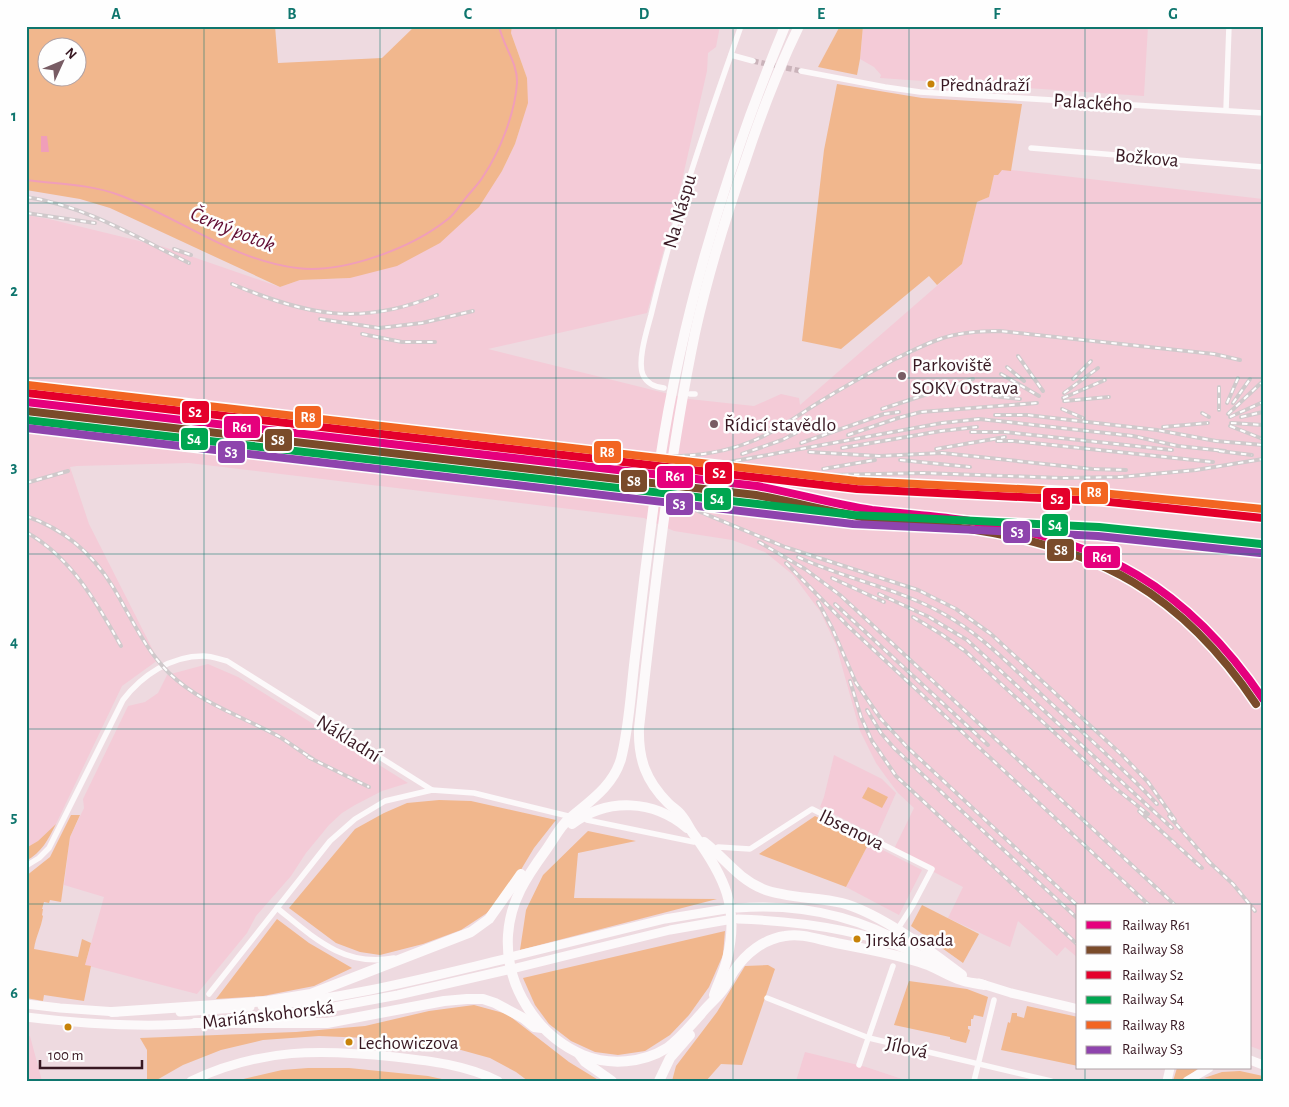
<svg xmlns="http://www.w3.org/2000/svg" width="1289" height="1107" font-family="'Alegreya Sans',sans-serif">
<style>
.built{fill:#f4cbd7}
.green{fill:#f1b78d;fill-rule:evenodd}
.water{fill:#f09eb9}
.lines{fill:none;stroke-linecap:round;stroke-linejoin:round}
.stream{stroke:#f09eb9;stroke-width:2}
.street-tunnel{stroke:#cab3ba;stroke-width:5.5;stroke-dasharray:5.5 3;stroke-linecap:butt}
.street{stroke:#fcf9fa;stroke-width:5.5}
.secondary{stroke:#fcf9fa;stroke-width:9}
.highway{stroke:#fcf9fa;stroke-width:10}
.rail-casing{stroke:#cfc9cb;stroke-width:4}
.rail{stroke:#fefefe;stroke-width:2;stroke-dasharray:5.5;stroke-linecap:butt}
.rail-1-casing{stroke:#fefefe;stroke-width:11}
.rail-2-casing{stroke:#fefefe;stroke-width:11}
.rail-3-casing{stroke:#fefefe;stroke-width:11}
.rail-4-casing{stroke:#fefefe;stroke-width:11}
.rail-5-casing{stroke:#fefefe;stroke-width:11}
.rail-6-casing{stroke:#fefefe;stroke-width:11}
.rail-1{stroke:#e5007d;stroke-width:8}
.rail-2{stroke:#7a4b2a;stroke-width:8}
.rail-3{stroke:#e4002b;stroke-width:8}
.rail-4{stroke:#00a651;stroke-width:8}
.rail-5{stroke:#f26522;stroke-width:8}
.rail-6{stroke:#8e44ad;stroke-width:8}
.grid{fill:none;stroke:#0f766e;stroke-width:1;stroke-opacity:0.55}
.bus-dot{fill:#c78208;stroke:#fefefe;stroke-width:2}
.poi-dot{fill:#785c64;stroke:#fefefe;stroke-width:2}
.labels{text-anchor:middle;stroke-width:5;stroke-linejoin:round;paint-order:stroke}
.bus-label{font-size:19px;fill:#381822;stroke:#fefefe;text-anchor:start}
.street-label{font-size:20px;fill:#381822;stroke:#fefefe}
.poi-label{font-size:20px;fill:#381822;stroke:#fefefe;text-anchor:start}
.water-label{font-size:21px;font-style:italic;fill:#620d33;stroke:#fefefe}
.line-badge{stroke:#fefefe;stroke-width:2}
.badge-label{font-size:14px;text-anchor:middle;font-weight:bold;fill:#fff}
.neatline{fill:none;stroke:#0f766e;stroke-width:2}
.grid-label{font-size:16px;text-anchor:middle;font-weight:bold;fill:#0f766e}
</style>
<rect width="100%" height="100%" fill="#eedae0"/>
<!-- built -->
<g class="built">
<polygon points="512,26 720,26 716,47 708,53 707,71 680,189 647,313 488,349 689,399 754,406 781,394 799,398 800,405 962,264 977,202 989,197 994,175 1002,169 1263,199 1263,1051 1250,1046 1250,906 1078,906 1078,958 1065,947 1057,956 1018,921 1010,947 948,918 963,887 893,851 914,808 898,793 886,777 876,763 860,731 836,645 820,611 813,602 793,575 765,552 732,540 674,531 644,518 189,463 77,466 70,467 89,524 158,660 122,686 56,824 38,841 26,848 26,215 49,219 164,247 280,287 300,280 350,278 502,171 515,144 522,122 527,78 511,33"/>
<polygon points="863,26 1148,26 1144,96 880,78 881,75 874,67 860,59"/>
<polygon points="208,664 238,677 408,783 382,791 355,805 342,813 329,825 306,853 291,876 256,916 247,933 197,994 85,965 104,897 64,885 70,837 84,808 83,799 128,706 145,702 158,693 167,675"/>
<polygon points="834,755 882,779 896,793 877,836 820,807 824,797"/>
<polygon points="869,843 922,870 899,915 846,887"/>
<polygon points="30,1036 42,1081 26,1081 26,1037"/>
<polygon points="805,1052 866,1067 908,1081 796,1081"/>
</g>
<!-- green -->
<g class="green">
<path d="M 26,26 L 275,26 L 278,63 L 382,58 L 415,26 L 512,26 L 511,33 L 527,78 L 528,103 L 515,144 L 502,171 L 479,207 L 440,243 L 397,266 L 350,278 L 300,280 L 280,287 L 110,208 L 80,199 L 26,190 ZM 48,48 L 78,48 L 78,78 L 48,78 Z"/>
<polygon points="840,26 863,26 860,59 857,75 818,67"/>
<polygon points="837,84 922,98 1022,104 1011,171 1002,170 998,175 994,175 989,197 977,202 962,264 937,285 929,276 841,349 802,341 824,150"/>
<polygon points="868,787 888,797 882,808 862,798"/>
<polygon points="439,800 471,801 556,820 534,848 516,878 487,913 461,930 423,944 380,955 360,952 336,943 289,908 355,829 384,813 407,803"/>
<path d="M 71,815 L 80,815 L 70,837 L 61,902 L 50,900 L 49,903 L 44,902 L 42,909 L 43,909 L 42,915 L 43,916 C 41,928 36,936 34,949 L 78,957 L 82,939 L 91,943 L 85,965 L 91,966 L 84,1001 L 44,995 L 43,1001 L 26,998 L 26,876 L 50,857 Z"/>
<polygon points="815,816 869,843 846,887 759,854"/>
<path d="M 56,824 C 48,840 42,852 26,861 L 26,848 L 38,841 Z"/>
<polygon points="588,831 636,841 578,853 574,898 717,899 520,950 526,910 543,875"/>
<polygon points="922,905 979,934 963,963 911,926"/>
<polygon points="277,919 309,943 352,968 314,986 263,996 216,999"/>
<polygon points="725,931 723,955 709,987 689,1015 670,1035 645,1051 618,1055 595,1052 571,1041 549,1024 535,1005 523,978"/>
<polygon points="768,965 775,969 742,1065 721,1064 706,1081 672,1081 676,1066 717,1012 745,966"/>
<polygon points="909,981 967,989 988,997 983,1017 974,1015 973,1019 971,1019 971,1026 968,1026 968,1029 970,1030 966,1043 950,1039 950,1037 894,1025"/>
<polygon points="474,1005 507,1014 569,1062 600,1081 528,1081 516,1072 490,1058 461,1050 367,1038 319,1036 263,1040 221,1050 183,1065 155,1081 147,1081 147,1050 140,1038 296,1032 365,1026 429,1011"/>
<polygon points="1027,1006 1078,1017 1078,1066 1001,1050 1008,1022 1010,1023 1012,1013 1017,1013 1017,1016 1024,1018"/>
<polygon points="308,1068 349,1068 428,1076 451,1081 235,1081 282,1070"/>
<polygon points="1177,1068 1199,1068 1182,1081 1173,1081"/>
<polygon points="1240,1071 1263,1076 1263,1081 1230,1081 1204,1078 1222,1072"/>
</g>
<!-- water -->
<polygon class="water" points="41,136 47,136 49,152 41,152"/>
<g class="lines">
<!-- stream -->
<path class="stream" d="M 26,180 C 57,184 90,184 119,195 C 178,217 234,261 297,268 C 343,274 412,248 448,219 C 455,214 460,205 465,199 C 471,191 479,184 484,175 C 500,151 515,113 517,83 C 518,63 503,46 499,26"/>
<!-- street-tunnel -->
<polyline class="street-tunnel" points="753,61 801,71"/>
<!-- street -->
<g class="street">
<polyline points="731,55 753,61"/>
<polyline points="801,71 885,87 920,92 1263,113"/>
<polyline points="1226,110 1229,26"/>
<polyline points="1031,148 1263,167"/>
<path d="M 664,388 C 655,387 647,384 643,375 C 637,361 647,330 651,315 C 674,217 707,122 741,26"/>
<polyline points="690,394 695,394"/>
<polyline points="587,820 694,842"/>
<polyline points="718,847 750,849 812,809 932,869 913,905 897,930"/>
<path d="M 26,866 L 39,858 L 49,848 L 123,700 C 142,675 171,656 203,656 C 211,656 219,659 227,661 L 432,790"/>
<path d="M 277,908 C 313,937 344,968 394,958"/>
<polyline points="209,994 330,841 355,819 385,801 432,790 474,793 568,816"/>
<polyline points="767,998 869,1038 1051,1081"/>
<polyline points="859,1065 893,966"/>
<polyline points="974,1081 994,1000"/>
</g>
<!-- secondary -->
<g class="secondary">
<path d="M 737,908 C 798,903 858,916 911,947"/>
<path d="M 738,919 C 796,921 855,928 909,950 C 923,956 937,964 951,970"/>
<polyline points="514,956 665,919 726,909"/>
<polyline points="516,968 670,930 727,920"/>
<polyline points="979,983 1011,993 1078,1009"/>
<polyline points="26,1004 60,1008 117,1012"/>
<path d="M 262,1006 C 345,999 425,978 505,959"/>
<polyline points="180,1012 250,1007"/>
<path d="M 26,1017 C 84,1024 143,1028 201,1023"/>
<polyline points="241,1019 296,1014 398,995 507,970"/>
<polyline points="1250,1060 1263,1065"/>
<path d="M 191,1081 C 260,1048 321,1049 395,1057 C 431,1061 466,1065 498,1081"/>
<polyline points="1167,1081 1170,1068"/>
<polyline points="1187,1081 1209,1068"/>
</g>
<!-- highway -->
<g class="highway">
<path d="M 785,26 C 727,166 683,309 660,460 C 651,523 643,586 636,649 C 631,685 630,724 621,759 C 613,786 590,801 570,818 C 560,826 554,839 546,850 C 527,876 510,901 508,935 C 505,985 536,1035 583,1055 C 610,1066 643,1063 667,1048 C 680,1039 690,1026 701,1014 C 707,1006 716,999 722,991 C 727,985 730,977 734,971 C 746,953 764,939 785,936 C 801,933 817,939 832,942 C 863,949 895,953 925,964 C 937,968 948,976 961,980 C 968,983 977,983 984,985"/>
<path d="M 572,824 C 608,797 654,800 687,828"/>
<path d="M 704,842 C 726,859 737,878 763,889 C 785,898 818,897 842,903 C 880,913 931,951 962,975"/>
<path d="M 714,995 C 718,983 724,972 727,959 C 740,908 724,876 695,836 C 690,830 687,822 682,816 C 679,811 673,808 668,803 C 646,781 638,759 639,728 C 654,596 668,463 695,333 C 708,274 726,216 746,159 C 761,114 778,69 799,26"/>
<polyline points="112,1012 215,1005 268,1001 311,994 471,932 489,919 521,874"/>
<polyline points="195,1023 327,1023 444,1001 467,999 483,999 495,1003 523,1018 534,1027 542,1028"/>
<polyline points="579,1054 585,1062 612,1081"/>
<polyline points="659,1081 670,1058 690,1035"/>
</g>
<!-- rail casing -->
<g class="rail-casing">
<g id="rail">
<path d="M 26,197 C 83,205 138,238 189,263"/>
<polyline points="26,213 95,223"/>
<polyline points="174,249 191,255"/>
<path d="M 232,284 C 306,315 360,327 437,295"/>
<polyline points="320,319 379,328 422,323 473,311"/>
<polyline points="362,334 402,342 435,342"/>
<polyline points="1018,356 1043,391"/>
<polyline points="1007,367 1024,381"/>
<polyline points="1001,374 1039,396"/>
<polyline points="1073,379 1091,361"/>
<polyline points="1219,387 1219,410"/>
<polyline points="1064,393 1098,368"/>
<polyline points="993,396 1020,399"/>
<polyline points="1063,398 1105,380"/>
<polyline points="1064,401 1109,397"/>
<polyline points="1227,403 1238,378"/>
<polyline points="1233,403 1250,379"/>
<polyline points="882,409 973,379"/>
<polyline points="1062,409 1083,418"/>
<polyline points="1202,413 1209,417"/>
<polyline points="1228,414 1261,383"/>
<polyline points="995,415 1027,415 1157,430 1216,441 1263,445"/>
<polyline points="1230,417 1263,402"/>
<polyline points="1241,417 1263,412"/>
<polyline points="1231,423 1263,425"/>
<polyline points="1230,426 1263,439"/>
<polyline points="1163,427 1208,423"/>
<polyline points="971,432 1005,432 1172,450"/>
<polyline points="848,435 898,418 921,412 1037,403"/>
<polyline points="997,441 1014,441 1213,462"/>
<polyline points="801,443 884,414 899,412"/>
<polyline points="592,448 653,456"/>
<polyline points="842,448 941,431 977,427"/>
<polyline points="936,449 1005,437"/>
<polyline points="1219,451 1252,455"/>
<polyline points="809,452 879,456 942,453 1092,469 1126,470"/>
<polyline points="742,454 782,440 796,433"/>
<path d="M 646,455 C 681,458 717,455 750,442 C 773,433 793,419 813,406 C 840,389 867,374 895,359 C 910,352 925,344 940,339 C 960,332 980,331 1000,331 L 1214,354 L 1240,360"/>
<polyline points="900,460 970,467"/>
<polyline points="293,462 526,489 627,496"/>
<polyline points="670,467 713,465 942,423 979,419 1008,422 1133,436 1178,446 1225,451"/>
<polyline points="823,469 875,460"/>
<polyline points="712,471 732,473 783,472"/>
<polyline points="777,472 831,475 923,473 1062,478 1120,477 1196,470 1263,459"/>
<polyline points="26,483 68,471"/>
<polyline points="619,490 643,494 693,509 785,547 918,590 956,609 991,634 1122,755 1148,782 1175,820"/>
<path d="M 26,516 C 64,529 92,553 113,587 C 131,617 144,648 169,673 C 200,703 241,716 278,736 C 290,743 301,752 313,759"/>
<path d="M 26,532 C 71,557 97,603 121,646"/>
<polyline points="759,542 805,569 840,595 1176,906"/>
<path d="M 798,557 C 845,579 897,588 942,613 C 981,634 1012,667 1044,697 C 1082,732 1121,766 1157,804"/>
<polyline points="786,563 849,627 1150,906"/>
<polyline points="832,578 884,602"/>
<polyline points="879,594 929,617 967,640 1172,828"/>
<polyline points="818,602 832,628 856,683 881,719 908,748 1078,906"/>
<polyline points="835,604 988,745"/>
<polyline points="913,617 941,634 965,651 1115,788 1148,814"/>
<polyline points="850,681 861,717 872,741 896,776 1078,945"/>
<polyline points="867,710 881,733 894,748 1078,919"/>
<polyline points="308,757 369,787"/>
<polyline points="1139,811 1202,868"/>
<polyline points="1169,816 1212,865"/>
<polyline points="1207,860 1233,884 1255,911"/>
</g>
</g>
<!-- rail -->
<use href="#rail" class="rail"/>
<!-- rail-1 casing -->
<g class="rail-1-casing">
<path id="rail-1" d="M 26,402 L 757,486 C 795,493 833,504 872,510 C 904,514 937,516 970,521 C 1102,540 1187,587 1263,699"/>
</g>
<!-- rail-2 casing -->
<g class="rail-2-casing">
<path id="rail-2" d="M 26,411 L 756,495 C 796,502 834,513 875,519 C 906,523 937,525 969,529 C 1099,548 1182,594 1256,704"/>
</g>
<!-- rail-3 casing -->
<g class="rail-3-casing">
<polyline id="rail-3" points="27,393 857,489 1100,501 1263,518"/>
</g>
<!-- rail-4 casing -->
<g class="rail-4-casing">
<polyline id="rail-4" points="26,420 854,515 1099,527 1261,544"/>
</g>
<!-- rail-5 casing -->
<g class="rail-5-casing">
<polyline id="rail-5" points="28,385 857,481 1101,493 1263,509"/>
</g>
<!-- rail-6 casing -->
<g class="rail-6-casing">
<polyline id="rail-6" points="26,428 853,524 1098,536 1260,553"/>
</g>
<!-- rail-1 -->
<use href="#rail-1" class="rail-1"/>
<!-- rail-2 -->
<use href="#rail-2" class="rail-2"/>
<!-- rail-3 -->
<use href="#rail-3" class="rail-3"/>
<!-- rail-4 -->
<use href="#rail-4" class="rail-4"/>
<!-- rail-5 -->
<use href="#rail-5" class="rail-5"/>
<!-- rail-6 -->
<use href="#rail-6" class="rail-6"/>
</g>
<!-- grid -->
<path class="grid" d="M 204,26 L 204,1081M 380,26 L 380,1081M 556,26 L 556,1081M 733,26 L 733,1081M 909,26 L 909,1081M 1085,26 L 1085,906M 26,203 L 1263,203M 26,378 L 1263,378M 26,554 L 1263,554M 26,729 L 1263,729M 26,904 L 1263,904M 1085,1068 L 1085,1081"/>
<!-- markers -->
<g class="bus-dot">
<circle cx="931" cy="84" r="4.5"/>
<circle cx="857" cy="939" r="4.5"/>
<circle cx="68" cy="1027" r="4.5"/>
<circle cx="349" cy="1042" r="4.5"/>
</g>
<g class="poi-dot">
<circle cx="902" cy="376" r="5"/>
<circle cx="714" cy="424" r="5"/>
</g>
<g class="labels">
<!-- bus labels -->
<g class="bus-label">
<text x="940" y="91">Přednádraží</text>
<text x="866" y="946">Jirská osada</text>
<text x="358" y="1049">Lechowiczova</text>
</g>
<!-- street labels -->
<g class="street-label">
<text transform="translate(1093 102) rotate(4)" y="7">Palackého</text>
<text transform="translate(1147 157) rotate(5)" y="7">Božkova</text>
<text transform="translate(679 211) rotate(-74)" y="7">Na Náspu</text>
<text transform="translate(349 738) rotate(32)" y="7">Nákladní</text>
<text transform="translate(852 829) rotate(26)" y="7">Ibsenova</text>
<text transform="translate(268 1014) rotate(-7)" y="7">Mariánskohorská</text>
<text transform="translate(907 1047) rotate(13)" y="7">Jílová</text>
</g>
<!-- poi labels -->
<g class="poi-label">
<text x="912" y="371">Parkoviště<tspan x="912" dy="23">SOKV Ostrava</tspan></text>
<text x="724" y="431">Řídicí stavědlo</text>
</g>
<!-- water labels -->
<g class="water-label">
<text transform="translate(233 229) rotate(22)" y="7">Černý potok</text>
</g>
</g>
<g class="line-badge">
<rect x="181" y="400" width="29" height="24" rx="5" fill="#e4002b"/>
<rect x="294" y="405" width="28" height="24" rx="5" fill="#f26522"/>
<rect x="223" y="415" width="38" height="24" rx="5" fill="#e5007d"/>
<rect x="180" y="427" width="29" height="24" rx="5" fill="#00a651"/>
<rect x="264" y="428" width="29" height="24" rx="5" fill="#7a4b2a"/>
<rect x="217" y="440" width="29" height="24" rx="5" fill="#8e44ad"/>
<rect x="593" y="440" width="29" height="24" rx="5" fill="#f26522"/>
<rect x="704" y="461" width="29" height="24" rx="5" fill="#e4002b"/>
<rect x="656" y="465" width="38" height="24" rx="5" fill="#e5007d"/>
<rect x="620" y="469" width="28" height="24" rx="5" fill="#7a4b2a"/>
<rect x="1080" y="481" width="29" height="24" rx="5" fill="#f26522"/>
<rect x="1042" y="487" width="29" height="24" rx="5" fill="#e4002b"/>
<rect x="703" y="487" width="29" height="24" rx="5" fill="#00a651"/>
<rect x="665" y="492" width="29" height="24" rx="5" fill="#8e44ad"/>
<rect x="1041" y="513" width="28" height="24" rx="5" fill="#00a651"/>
<rect x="1002" y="520" width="29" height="24" rx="5" fill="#8e44ad"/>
<rect x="1046" y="538" width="29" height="24" rx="5" fill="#7a4b2a"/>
<rect x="1083" y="545" width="38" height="24" rx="5" fill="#e5007d"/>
</g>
<g class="badge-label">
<text x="195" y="417">S2</text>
<text x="308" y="422">R8</text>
<text x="242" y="432">R61</text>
<text x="194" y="444">S4</text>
<text x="278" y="445">S8</text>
<text x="231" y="457">S3</text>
<text x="607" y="457">R8</text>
<text x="719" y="478">S2</text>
<text x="675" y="481">R61</text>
<text x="634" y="486">S8</text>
<text x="1094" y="497">R8</text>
<text x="1057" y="504">S2</text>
<text x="717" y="504">S4</text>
<text x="679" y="509">S3</text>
<text x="1055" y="530">S4</text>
<text x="1017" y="537">S3</text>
<text x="1061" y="555">S8</text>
<text x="1102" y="562">R61</text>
</g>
<!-- border -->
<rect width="1289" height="1107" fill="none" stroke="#fefefe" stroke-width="55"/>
<!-- legend -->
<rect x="1076" y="904" width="175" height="165" fill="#fefefe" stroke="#afa2a6"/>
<rect x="1086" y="921" width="25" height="8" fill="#e5007d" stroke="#afa2a6"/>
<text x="1122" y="930" font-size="15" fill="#381822">Railway R61</text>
<rect x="1086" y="946" width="25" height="8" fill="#7a4b2a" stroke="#afa2a6"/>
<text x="1122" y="954" font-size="15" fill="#381822">Railway S8</text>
<rect x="1086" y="971" width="25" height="8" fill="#e4002b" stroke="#afa2a6"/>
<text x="1122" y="980" font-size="15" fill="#381822">Railway S2</text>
<rect x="1086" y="996" width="25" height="8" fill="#00a651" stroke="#afa2a6"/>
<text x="1122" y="1004" font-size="15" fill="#381822">Railway S4</text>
<rect x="1086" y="1021" width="25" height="8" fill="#f26522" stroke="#afa2a6"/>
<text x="1122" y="1030" font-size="15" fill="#381822">Railway R8</text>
<rect x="1086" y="1046" width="25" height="8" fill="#8e44ad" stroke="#afa2a6"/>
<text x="1122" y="1054" font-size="15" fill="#381822">Railway S3</text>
<!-- north arrow -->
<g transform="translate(62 62) rotate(46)"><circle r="24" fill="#fefefe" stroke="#afa2a6"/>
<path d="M0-4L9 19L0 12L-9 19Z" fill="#785c64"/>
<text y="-8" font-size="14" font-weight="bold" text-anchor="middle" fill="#381822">N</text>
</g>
<!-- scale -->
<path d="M40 1060v8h102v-8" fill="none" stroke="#381822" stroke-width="2.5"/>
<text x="48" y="1060" font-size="15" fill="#381822" stroke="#fefefe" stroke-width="4" paint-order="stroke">100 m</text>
<rect x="28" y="28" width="1234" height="1052" class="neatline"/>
<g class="grid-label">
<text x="116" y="19">A</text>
<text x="292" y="19">B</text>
<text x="468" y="19">C</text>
<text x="644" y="19">D</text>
<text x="821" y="19">E</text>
<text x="997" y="19">F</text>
<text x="1173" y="19">G</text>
<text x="14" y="121">1</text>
<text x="14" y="296">2</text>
<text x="14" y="472">3</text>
<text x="14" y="647">4</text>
<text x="14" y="822">5</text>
<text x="14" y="998">6</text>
</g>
</svg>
